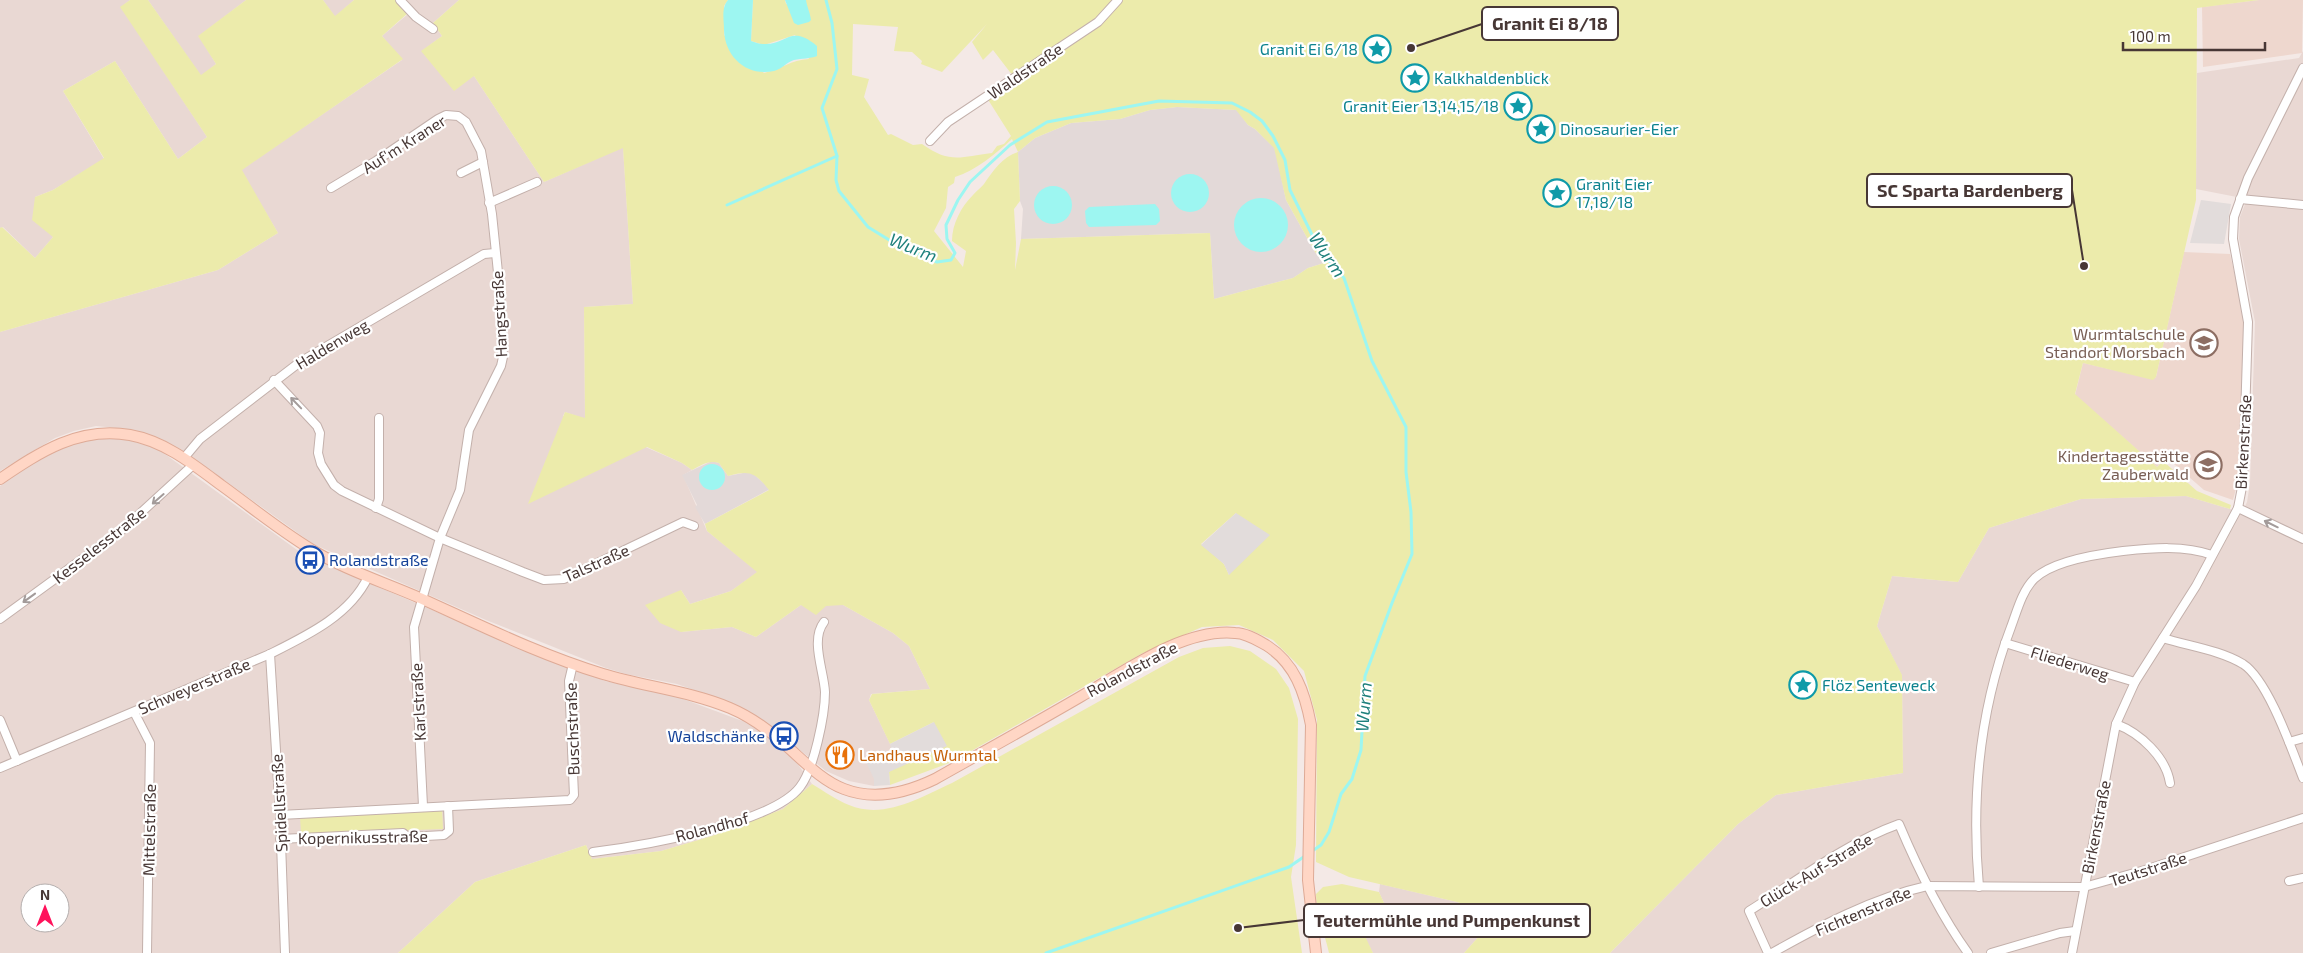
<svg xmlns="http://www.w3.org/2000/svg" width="2303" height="953" font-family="'Exo 2',sans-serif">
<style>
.residential{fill:#e9d8d3;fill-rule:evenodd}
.industrial{fill:#e3d9d8}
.education{fill:#eed7ce}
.green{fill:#ecebab;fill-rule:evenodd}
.parking{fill:#e2dcdb}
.water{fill:#9df6f1}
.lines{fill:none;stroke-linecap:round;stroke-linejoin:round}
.stream{stroke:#9df6f1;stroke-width:3}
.street-casing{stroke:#c3b0ab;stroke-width:10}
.secondary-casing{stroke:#deaa96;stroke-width:12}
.street{stroke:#fff;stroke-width:8}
.secondary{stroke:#ffd6c5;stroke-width:10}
.oneway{stroke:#a39b9a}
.labels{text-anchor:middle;stroke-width:4.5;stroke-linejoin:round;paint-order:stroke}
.culture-label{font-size:16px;fill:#0d838f;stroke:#fff;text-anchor:start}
.street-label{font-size:16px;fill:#473735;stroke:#fff}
.education-label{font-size:16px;fill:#785e54;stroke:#fff;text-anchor:end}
.transit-label{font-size:16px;fill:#164399;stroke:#fff;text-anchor:start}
.food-label{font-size:16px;fill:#c56008;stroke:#fff;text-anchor:start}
.water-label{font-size:18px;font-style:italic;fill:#1f807c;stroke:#fff}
.leader{fill:none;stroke:#473735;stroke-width:2}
.callout-dot{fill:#473735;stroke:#fff;stroke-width:2}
.callout{fill:#fff;stroke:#473735;stroke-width:2}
.callout-label{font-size:18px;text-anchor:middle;font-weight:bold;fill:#473735}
</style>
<rect width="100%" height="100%" fill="#f4e9e6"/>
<!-- residential -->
<g class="residential">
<polygon points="0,0 130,0 121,7 207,137 178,159 115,61 63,91 104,159 53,190 35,197 53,237 35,258 3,227 0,228"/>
<polygon points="148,0 246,0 199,36 216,64 201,76"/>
<polygon points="323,0 354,0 335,17"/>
<polygon points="404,0 459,0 433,23 442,36 422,51 474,76 544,182 623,147 633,304 584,307 585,419 565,412 563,416 634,442 682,463 692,470 683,475 707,531 758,572 731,591 690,604 681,590 681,632 732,627 756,637 801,605 843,605 893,633 909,646 930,689 871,694 869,700 893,750 874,779 874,786 849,781 826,771 766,723 733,704 677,684 626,674 606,668 486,620 313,544 202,464 167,442 135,430 96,426 74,431 55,438 0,471 0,332 218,270 278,233 241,170 402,60 382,36 408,14 399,6"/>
<polygon points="2303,51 2303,953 1610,953 1738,824 1776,795 1903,773 1902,676 1877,626 1892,576 1958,582 1989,528 2081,499 2186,496 2230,509 2241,515 2247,502 2250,483 2255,322 2239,239 2240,217 2247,199 2196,189 2197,73 2299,58"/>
<path d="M 99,438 L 112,438 L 132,441 L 158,449 L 304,555 L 481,631 L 605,681 L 675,696 L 748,723 L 792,756 L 812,784 L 783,809 L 712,836 L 661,851 L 592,859 L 586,845 L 475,882 L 398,953 L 0,953 L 0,486 L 33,462 L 59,448 L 77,442 ZM 30,893 L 60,893 L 60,923 L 30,923 Z"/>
<polygon points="1380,884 1457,902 1497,916 1464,953 1373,953 1363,934 1392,920 1379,892"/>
</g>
<!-- industrial -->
<g class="industrial">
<polygon points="1177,107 1237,110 1248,125 1255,129 1275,148 1286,200 1315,252 1324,263 1308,268 1293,278 1214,299 1210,233 1021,239 1023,209 1020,201 1018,152 1035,138 1071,123 1120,119 1150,110"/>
<polygon points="712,461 719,463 728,476 748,472 755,475 770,489 705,524 695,507 697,505 682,475"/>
</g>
<!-- education -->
<g class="education">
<polygon points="2259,0 2303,0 2302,53 2203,67 2202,7"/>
<polygon points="2184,252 2230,254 2238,289 2244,322 2238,481 2233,500 2204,490 2166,457 2157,467 2075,395 2083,363 2153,379 2156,377"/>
</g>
<!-- green -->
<g class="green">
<polygon points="130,0 148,0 201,75 216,64 198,36 246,0 323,0 335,16 354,0 404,0 399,6 408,13 382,36 403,59 242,170 278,233 218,270 0,332 0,228 2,227 35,258 53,237 32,220 35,197 53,190 104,158 63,91 115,61 178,159 207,137 120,7"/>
<path d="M 459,0 L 728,0 L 724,6 L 724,35 L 764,73 C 781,69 791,60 809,59 L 795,35 L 764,45 L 751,41 L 753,0 L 785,0 L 786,4 L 806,7 L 806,0 L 1115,0 L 1096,22 L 1013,76 L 993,50 L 983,60 L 972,42 L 987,24 L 942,72 L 921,64 L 922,61 L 912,52 L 894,51 L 898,27 L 853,24 L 852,75 L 869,79 L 864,97 L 888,135 L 891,134 L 913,145 L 922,144 C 950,164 960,157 992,153 L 997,146 L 1004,144 L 1011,136 L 987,98 L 1099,23 L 1120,0 L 2259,0 L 2197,8 L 2196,200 L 2156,377 L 2153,380 L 2083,363 L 2075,394 L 2157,467 L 2163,461 L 2197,491 L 2231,505 L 2230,509 L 2186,496 L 2081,499 L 1989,528 L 1958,582 L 1892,576 L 1877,626 L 1902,675 L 1903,773 L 1776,795 L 1738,824 L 1610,953 L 1464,953 L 1497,916 L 1457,902 L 1349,877 L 1316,862 L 1317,720 L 1304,671 L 1273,640 L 1239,625 L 1202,627 L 1141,654 L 952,762 L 890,785 L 889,772 L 934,722 L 890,744 L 869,700 L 872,694 L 930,689 L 909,646 L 893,633 L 843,605 L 826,606 L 816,615 L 801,605 L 756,637 L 732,627 L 681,632 L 660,623 L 645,605 L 681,590 L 690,604 L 731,591 L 757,572 L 707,531 L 705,524 L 769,490 C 755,472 749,470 728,476 L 719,463 C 708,460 702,465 692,470 L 682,463 L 647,447 L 528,504 L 565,412 L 585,418 L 584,307 L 633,304 L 623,148 L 544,182 L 474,76 L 454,91 L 421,51 L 442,36 L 433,23 ZM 1177,107 L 1236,110 L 1248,125 L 1255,129 L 1274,148 L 1286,200 L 1315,252 L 1324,263 L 1308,268 L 1293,278 L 1214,299 L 1210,233 L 1021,239 L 1015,270 L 1016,243 L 1014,209 L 1020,201 L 1018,152 L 1035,138 L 1071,123 L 1120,119 L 1150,110 ZM 1012,139 L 1018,152 C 1002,157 993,171 984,184 C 981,188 976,191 973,195 C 961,207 952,224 952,241 L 966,251 L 963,267 L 934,231 L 946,208 L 948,187 L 954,183 L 955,177 C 977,170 995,154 1012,139 ZM 1236,513 L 1229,575 L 1224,564 L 1201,544 Z"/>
<path d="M 1230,646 L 1250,651 L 1276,669 L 1289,688 L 1298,719 L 1296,845 L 1291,877 L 1302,953 L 398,953 L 475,882 L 586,845 L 592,859 L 661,851 L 712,836 L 783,809 L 812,784 C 824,791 836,800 849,805 C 884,820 921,797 952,783 L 1179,657 L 1203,648 Z"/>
<polygon points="442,808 443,829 301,834 300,816"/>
<path d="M 1342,884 L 1379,892 L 1392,920 L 1364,934 L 1373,953 L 1329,953 C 1325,934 1316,913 1316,894 L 1323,887 Z"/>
</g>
<!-- parking -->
<g class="parking">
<polygon points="2201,200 2231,204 2224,244 2190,243"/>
<polygon points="1236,513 1270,535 1229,575 1224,564 1201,545"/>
<polygon points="934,722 947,746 889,772 890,785 874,786 874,779 866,762 892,751 890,744"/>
</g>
<!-- water -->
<g class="water">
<path d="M 728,0 L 753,0 L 751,41 C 755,42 759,44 763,44 C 786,46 790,23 817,46 L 817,56 C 810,59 802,58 794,60 C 787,62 782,69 774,71 C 748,77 725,58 724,30 C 724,20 721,8 728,0 Z"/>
<path d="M 785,0 L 806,0 C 807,7 810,12 811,20 L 809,22 L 798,25 L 794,23 Z"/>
<circle cx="1190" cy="193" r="19"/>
<circle cx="1053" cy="205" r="19"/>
<circle cx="1261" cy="225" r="27"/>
<polygon points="1155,204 1159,209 1160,221 1156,225 1089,227 1086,223 1085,211 1089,207"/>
<circle cx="712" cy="477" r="13"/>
</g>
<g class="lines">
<!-- stream -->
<g class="stream">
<polyline points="826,0 832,23 837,69 822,108 837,156 836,180 839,191 868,227 899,246 937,262 951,260 955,253 947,239 946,225 958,200 970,182 1010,145 1047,122 1159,101 1232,103 1250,112 1262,121 1273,136 1285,160 1290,190 1320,251 1344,278 1372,361 1406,427 1406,472 1411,512 1412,554 1392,603 1365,676 1361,750 1352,779 1341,794 1329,832 1321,845 1289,867 1046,953"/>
<polyline points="727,205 837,156"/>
</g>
<!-- street casing -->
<g class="street-casing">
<g id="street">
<polyline points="400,0 416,17 433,29"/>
<polyline points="930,141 948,122 1098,22 1118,0"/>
<polyline points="461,173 483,162"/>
<polyline points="331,188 376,161 438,119 446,115 458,116 466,122 481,151 492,214 500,292 503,357 501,366 469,430 460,490 440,538 414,627 423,806"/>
<polyline points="2240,199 2303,205"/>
<polyline points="489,203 537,182"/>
<polyline points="274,380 317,426 320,433 318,453 321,464 334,485 342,491 440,538 523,572 544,580 564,579 683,522 694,526"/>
<polyline points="184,458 200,439 300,362 484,254 495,253"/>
<polyline points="376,508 379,499 379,418"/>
<polyline points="2238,508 2303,539"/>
<polyline points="0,619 122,530 193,465"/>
<path d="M 2163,638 C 2188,646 2220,650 2243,664 C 2268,680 2292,750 2303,778"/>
<polyline points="2005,643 2135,682"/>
<polyline points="270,654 280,815 285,953"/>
<polyline points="134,712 150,743 147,953"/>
<polyline points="0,720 17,761"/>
<path d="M 2116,724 C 2140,733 2166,757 2170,783"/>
<polyline points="2289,742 2303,738"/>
<path d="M 0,768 L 270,654 C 308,635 350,615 368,577"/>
<polyline points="280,815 570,800 574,795 569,681 573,664"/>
<polyline points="280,839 403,833 408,837 444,835 449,831 448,806"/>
<path d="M 593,852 C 641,846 772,824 800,787 C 814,769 825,715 825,692 C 824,671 810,640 824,622"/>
<polyline points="2289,881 2303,878"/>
<path d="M 1979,887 C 1971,797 1979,711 2011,627 C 2017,611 2022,591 2034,579 C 2052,561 2098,554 2123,551 C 2153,548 2184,545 2212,555"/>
<path d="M 1768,953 L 1749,911 C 1797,881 1846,843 1899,824 C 1918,869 1939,913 1968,953"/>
<path d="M 1772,953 C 1820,926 1873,898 1927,886 L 2084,887 L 2145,870 L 2303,818"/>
<polyline points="1991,953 2060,933 2075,931"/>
<polyline points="2072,953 2116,724 2135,682 2196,586 2238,508 2243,482 2248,322 2233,239 2234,217 2248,178 2303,68"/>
</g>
</g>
<!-- secondary casing -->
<g class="secondary-casing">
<path id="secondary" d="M 0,479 C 40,452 79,426 130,435 C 164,441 193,464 221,485 C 253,508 284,534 319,554 C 351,572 386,583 420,598 C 480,625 540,655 603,674 C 646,687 689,691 730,708 C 749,716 766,728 782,742 C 801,758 820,780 844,789 C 875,801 906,793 935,779 C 983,752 1032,725 1080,697 C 1124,672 1183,628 1235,633 C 1246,633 1257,640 1266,645 C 1295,663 1305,693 1311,725 L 1308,880 L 1316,953"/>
</g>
<!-- street -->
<use href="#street" class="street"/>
<!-- secondary -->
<use href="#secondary" class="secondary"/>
</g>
<!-- one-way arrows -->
<defs><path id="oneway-shaft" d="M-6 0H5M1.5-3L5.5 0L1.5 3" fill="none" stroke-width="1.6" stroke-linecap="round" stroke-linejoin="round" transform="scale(1.25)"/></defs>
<g class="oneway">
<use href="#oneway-shaft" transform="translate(296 403) rotate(-134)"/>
<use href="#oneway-shaft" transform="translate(158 499) rotate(139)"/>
<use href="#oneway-shaft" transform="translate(2271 524) rotate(-154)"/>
<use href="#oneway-shaft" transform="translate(29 598) rotate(144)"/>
</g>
<!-- icons -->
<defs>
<g id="sight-ring" transform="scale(1.4375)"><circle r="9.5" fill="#fff" stroke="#0f9aa8" stroke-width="1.5"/><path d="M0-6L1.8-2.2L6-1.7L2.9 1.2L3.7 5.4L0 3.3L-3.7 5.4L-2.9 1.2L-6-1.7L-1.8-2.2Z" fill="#0f9aa8"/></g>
<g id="school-ring" transform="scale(1.4375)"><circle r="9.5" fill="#fff" stroke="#8d6e63" stroke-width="1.5"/><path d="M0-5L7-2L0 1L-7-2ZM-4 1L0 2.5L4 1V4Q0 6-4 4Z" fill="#8d6e63"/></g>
<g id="bus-ring" transform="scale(1.4375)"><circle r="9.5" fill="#fff" stroke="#1a4fb4" stroke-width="1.5"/><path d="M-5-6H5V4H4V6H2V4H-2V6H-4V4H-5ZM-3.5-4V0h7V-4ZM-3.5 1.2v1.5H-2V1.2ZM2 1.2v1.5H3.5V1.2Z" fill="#1a4fb4"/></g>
<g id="restaurant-ring" transform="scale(1.4375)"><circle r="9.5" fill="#fff" stroke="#e8710a" stroke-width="1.5"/><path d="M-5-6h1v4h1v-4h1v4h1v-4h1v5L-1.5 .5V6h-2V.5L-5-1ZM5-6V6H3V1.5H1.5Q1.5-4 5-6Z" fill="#e8710a"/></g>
</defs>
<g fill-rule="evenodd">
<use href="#sight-ring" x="1377" y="49"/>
<use href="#sight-ring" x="1415" y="78"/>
<use href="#sight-ring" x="1518" y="106"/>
<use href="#sight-ring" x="1541" y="129"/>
<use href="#sight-ring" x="1557" y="193"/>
<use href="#school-ring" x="2204" y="343"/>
<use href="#school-ring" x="2208" y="465"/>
<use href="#bus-ring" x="310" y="560"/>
<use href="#sight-ring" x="1803" y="685"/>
<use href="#bus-ring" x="784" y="736"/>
<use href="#restaurant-ring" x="840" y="755"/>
</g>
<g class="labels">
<!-- culture labels -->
<g class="culture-label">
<text x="1358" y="55" text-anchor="end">Granit Ei 6/18</text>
<text x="1434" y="84">Kalkhaldenblick</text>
<text x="1499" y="112" text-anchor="end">Granit Eier 13,14,15/18</text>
<text x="1560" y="135">Dinosaurier-Eier</text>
<text x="1576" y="190">Granit Eier<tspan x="1576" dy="18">17,18/18</tspan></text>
<text x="1822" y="691">Flöz Senteweck</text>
</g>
<!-- street labels -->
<g class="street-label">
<text transform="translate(1025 71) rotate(-34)" y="6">Waldstraße</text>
<text transform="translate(404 144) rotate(-32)" y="6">Auf'm Kraner</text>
<text transform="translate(499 314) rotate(-93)" y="6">Hangstraße</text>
<text transform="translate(332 344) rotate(-31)" y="6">Haldenweg</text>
<text transform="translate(2243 442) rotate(-87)" y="6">Birkenstraße</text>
<text transform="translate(99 545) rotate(-38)" y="6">Kesselesstraße</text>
<text transform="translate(596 563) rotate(-24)" y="6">Talstraße</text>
<text transform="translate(2070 663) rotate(17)" y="6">Fliederweg</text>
<text transform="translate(1132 669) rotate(-28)" y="6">Rolandstraße</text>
<text transform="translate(194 686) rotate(-23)" y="6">Schweyerstraße</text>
<text transform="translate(418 702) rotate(-93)" y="6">Karlstraße</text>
<text transform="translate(572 729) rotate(-92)" y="6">Buschstraße</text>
<text transform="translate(279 803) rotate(-93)" y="6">Spidellstraße</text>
<text transform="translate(712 827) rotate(-15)" y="6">Rolandhof</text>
<text transform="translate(2096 827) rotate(-79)" y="6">Birkenstraße</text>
<text transform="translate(149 830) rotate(-89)" y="6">Mittelstraße</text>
<text transform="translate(363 837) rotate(-1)" y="6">Kopernikusstraße</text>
<text transform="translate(2148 869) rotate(-18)" y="6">Teutstraße</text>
<text transform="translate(1816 870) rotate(-31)" y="6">Glück-Auf-Straße</text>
<text transform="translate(1863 911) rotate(-23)" y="6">Fichtenstraße</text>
</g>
<!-- education labels -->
<g class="education-label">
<text x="2185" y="340">Wurmtalschule<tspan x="2185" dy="18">Standort Morsbach</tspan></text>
<text x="2189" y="462">Kindertagesstätte<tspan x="2189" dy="18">Zauberwald</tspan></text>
</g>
<!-- transit labels -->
<g class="transit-label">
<text x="329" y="566">Rolandstraße</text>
<text x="765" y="742" text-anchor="end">Waldschänke</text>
</g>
<!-- food labels -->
<g class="food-label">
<text x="859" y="761">Landhaus Wurmtal</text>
</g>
<!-- water labels -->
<g class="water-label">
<text transform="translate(913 248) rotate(22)" y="6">Wurm</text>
<text transform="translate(1327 255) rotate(56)" y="6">Wurm</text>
<text transform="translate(1364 707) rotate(-86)" y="6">Wurm</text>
</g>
</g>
<!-- callouts -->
<path class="leader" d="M1411 48L1482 24M2084 266L2072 190M1238 928L1304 920"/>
<g class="callout-dot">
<circle cx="1411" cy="48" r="5"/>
<circle cx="2084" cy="266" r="5"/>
<circle cx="1238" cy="928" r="5"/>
</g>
<g class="callout">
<rect x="1482" y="7" width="136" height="33" rx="5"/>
<rect x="1867" y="174" width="205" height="33" rx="5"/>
<rect x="1304" y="904" width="286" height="33" rx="5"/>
</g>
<g class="callout-label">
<text x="1550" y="30">Granit Ei 8/18</text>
<text x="1970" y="197">SC Sparta Bardenberg</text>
<text x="1447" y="927">Teutermühle und Pumpenkunst</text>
</g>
<!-- north arrow -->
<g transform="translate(45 908)"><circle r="24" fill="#ffffff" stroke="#b5afae"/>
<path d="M0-4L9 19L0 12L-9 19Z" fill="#ff125b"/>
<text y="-8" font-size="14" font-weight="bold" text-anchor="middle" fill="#473735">N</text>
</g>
<!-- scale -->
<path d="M2123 42v8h142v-8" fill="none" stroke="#473735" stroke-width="2.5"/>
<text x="2130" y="42" font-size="15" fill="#473735" stroke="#ffffff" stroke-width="4" paint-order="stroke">100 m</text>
</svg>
